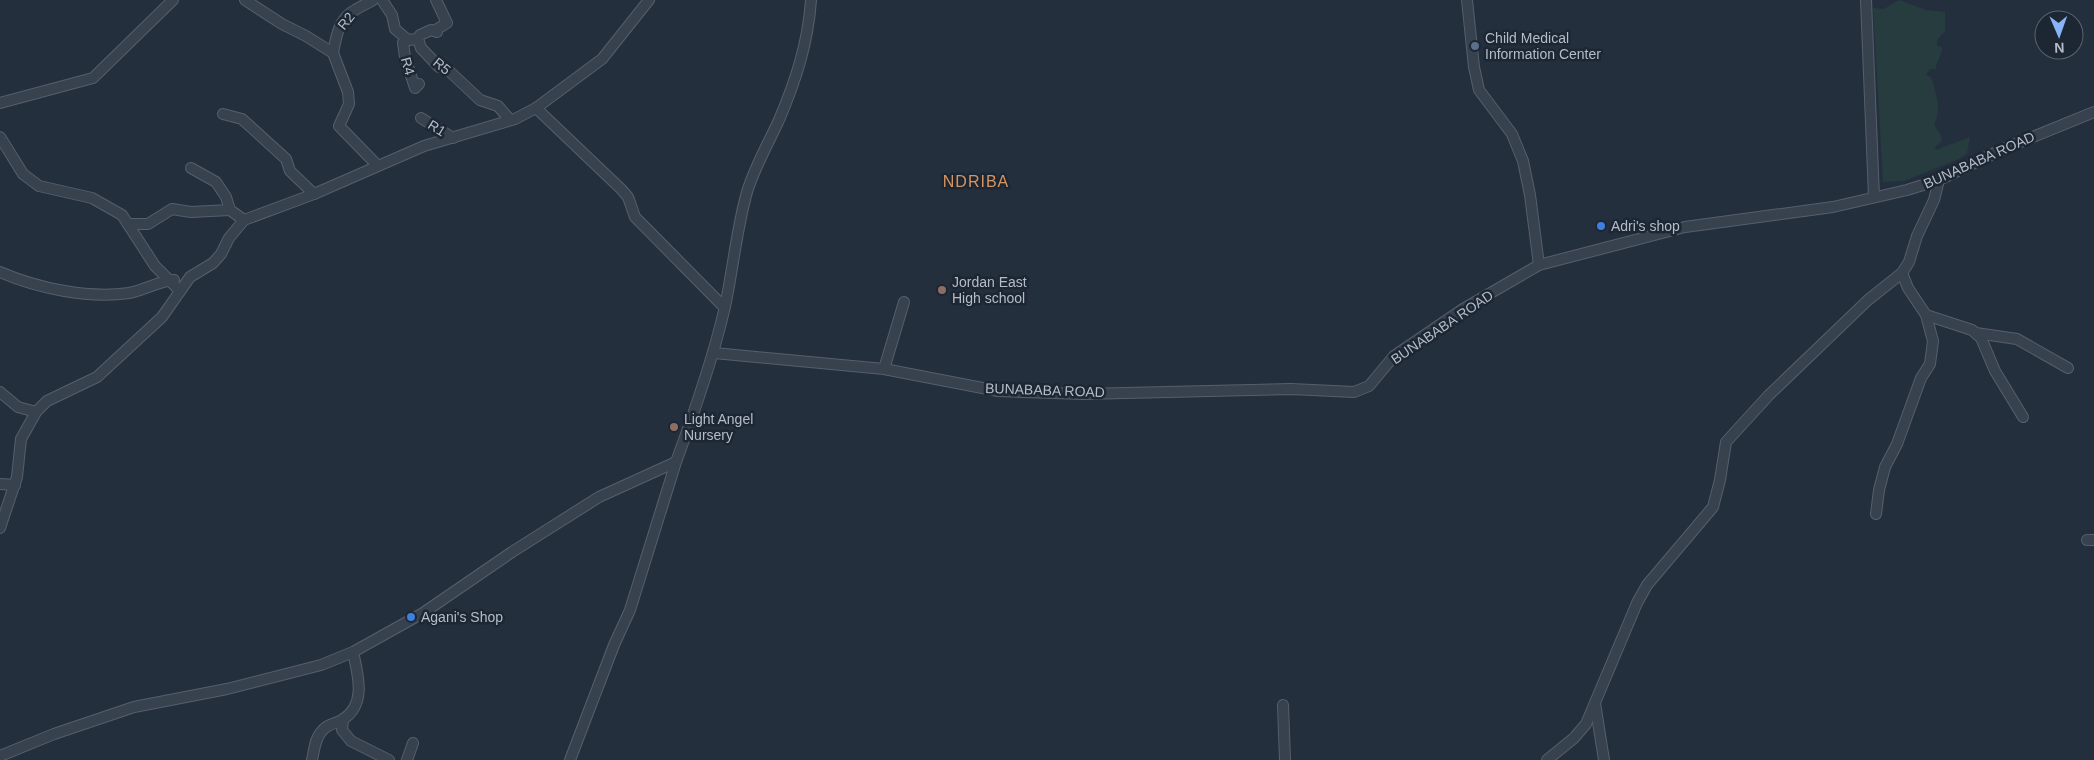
<svg xmlns="http://www.w3.org/2000/svg" width="2094" height="760" font-family="Arial,sans-serif">
<style>
.green{fill:#263c3f}
.lines{fill:none;stroke-linecap:round;stroke-linejoin:round}
.minor-casing{stroke:#565f6c;stroke-width:12}
.minor{stroke:#38414e;stroke-width:10}
.service-dot{fill:#5c6f8a;stroke:#1d2633;stroke-width:2}
.shop-dot{fill:#3f7fe0;stroke:#1d2633;stroke-width:2}
.education-dot{fill:#8d6e63;stroke:#1d2633;stroke-width:2}
.labels{text-anchor:middle;stroke-width:5;stroke-linejoin:round;paint-order:stroke}
.street-label{font-size:14px;fill:#b4bcc9;stroke:#1d2633}
.poi-label{font-size:14px;fill:#b4bcc9;stroke:#1d2633;text-anchor:start}
.quarter-label{font-size:16px;letter-spacing:1px;fill:#d59563;stroke:#1d2633}
</style>
<rect width="100%" height="100%" fill="#242f3e"/>
<!-- green -->
<path class="green" d="M 1899,0 L 1926,10 L 1945,12 L 1945,31 L 1937,40 L 1937,46 L 1942,47 C 1942,56 1936,61 1936,69 L 1930,69 L 1926,75 L 1931,77 C 1936,93 1942,110 1934,125 L 1941,135 L 1942,141 L 1935,147 L 1936,150 L 1970,137 L 1967,154 L 1959,159 L 1904,181 L 1883,182 L 1873,8 L 1884,9 Z"/>
<g class="lines">
<!-- minor casing -->
<g class="minor-casing">
<g id="minor">
<polyline points="245,0 282,24 306,36 333,53 348,92 349,104 339,126 378,166"/>
<polyline points="382,0 392,15 395,29 408,40 418,39"/>
<polyline points="1467,0 1474,67 1479,90 1512,134 1523,161 1530,195 1539,265"/>
<polyline points="1866,0 1874,197"/>
<polyline points="434,31 447,23 436,0"/>
<polyline points="437,32 431,30 420,35 418,39 421,48 439,67 447,69 480,100 498,106 510,120"/>
<polyline points="408,40 403,43 405,57 415,88 419,84"/>
<path d="M 333,53 C 336,37 339,18 355,10 C 361,6 367,4 373,0"/>
<polyline points="0,103 93,78 173,0"/>
<polyline points="536,108 621,189 628,197 635,217 724,307"/>
<polyline points="223,114 242,119 286,159 290,171 314,194"/>
<polyline points="421,118 453,138"/>
<polyline points="0,137 23,174 39,186 92,198 122,215 155,266 180,291"/>
<polyline points="191,168 216,182 226,197 230,210 244,220"/>
<polyline points="129,224 148,224 172,209 191,212 230,210"/>
<path d="M 0,272 C 37,288 88,299 129,293 C 145,290 159,281 174,280"/>
<polyline points="1926,315 1972,330 1981,338 1995,371 2023,417"/>
<polyline points="1976,333 2017,339 2068,368"/>
<polyline points="714,353 884,369 998,391 1083,394 1291,389 1354,392 1369,386 1394,356 1463,309 1539,265 1685,227 1833,207 1907,190 1939,180 2001,150 2094,112"/>
<polyline points="884,369 904,302"/>
<polyline points="0,392 18,407 36,412"/>
<polyline points="0,484 15,485"/>
<polyline points="1876,514 1879,490 1885,467 1897,444 1921,378 1930,364 1933,341 1926,315 1908,288 1902,273"/>
<polyline points="0,528 17,477 21,439 36,412 47,401 97,377 162,317 190,277 213,263 221,254 229,238 244,220 314,194 424,146 515,119 536,108 602,59 649,0"/>
<polyline points="2087,540 2094,540"/>
<polyline points="1595,703 1604,760"/>
<polyline points="1283,705 1285,760"/>
<polyline points="343,719 342,730 351,741 389,760"/>
<path d="M 0,756 L 54,734 L 134,707 L 227,689 L 321,665 L 353,652 L 423,613 L 512,552 L 599,497 L 676,462 C 694,413 712,362 724,311 C 733,271 736,231 747,192 C 755,166 768,144 779,120 C 796,80 808,43 811,0"/>
<path d="M 312,760 C 314,751 315,738 322,731 C 327,724 335,724 342,720 C 367,705 358,675 353,652"/>
<polyline points="407,760 413,743"/>
<polyline points="570,760 614,645 630,610 676,462"/>
<polyline points="1547,760 1574,738 1586,724 1637,603 1647,585 1713,507 1720,480 1726,442 1769,395 1868,300 1902,273 1909,262 1917,236 1934,200 1939,180"/>
</g>
</g>
<!-- minor -->
<use href="#minor" class="minor"/>
</g>
<!-- markers -->
<circle class="service-dot" cx="1475" cy="46" r="5"/>
<g class="shop-dot">
<circle cx="1601" cy="226" r="5"/>
<circle cx="411" cy="617" r="5"/>
</g>
<g class="education-dot">
<circle cx="942" cy="290" r="5"/>
<circle cx="674" cy="427" r="5"/>
</g>
<g class="labels">
<!-- street labels -->
<g class="street-label">
<text transform="translate(346 21) rotate(-51)" y="5">R2</text>
<text transform="translate(408 66) rotate(75)" y="5">R4</text>
<text transform="translate(442 66) rotate(39)" y="5">R5</text>
<text transform="translate(437 128) rotate(32)" y="5">R1</text>
<text transform="translate(1979 160) rotate(-24)" y="5">BUNABABA ROAD</text>
<text transform="translate(1442 327) rotate(-34)" y="5">BUNABABA ROAD</text>
<text transform="translate(1045 390) rotate(2)" y="5">BUNABABA ROAD</text>
</g>
<!-- poi labels -->
<g class="poi-label">
<text x="1485" y="43">Child Medical<tspan x="1485" dy="16">Information Center</tspan></text>
<text x="1611" y="231">Adri's shop</text>
<text x="952" y="287">Jordan East<tspan x="952" dy="16">High school</tspan></text>
<text x="684" y="424">Light Angel<tspan x="684" dy="16">Nursery</tspan></text>
<text x="421" y="622">Agani's Shop</text>
</g>
<!-- quarter labels -->
<g class="quarter-label">
<text x="976" y="187">NDRIBA</text>
</g>
</g>
<!-- north arrow -->
<g transform="translate(2059 35) rotate(178)"><circle r="24" fill="#1d2633" stroke="#59626f"/>
<path d="M0-4L9 19L0 12L-9 19Z" fill="#8ab4f8"/>
<text y="-8" font-size="14" font-weight="bold" text-anchor="middle" fill="#b4bcc9">N</text>
</g>
</svg>
